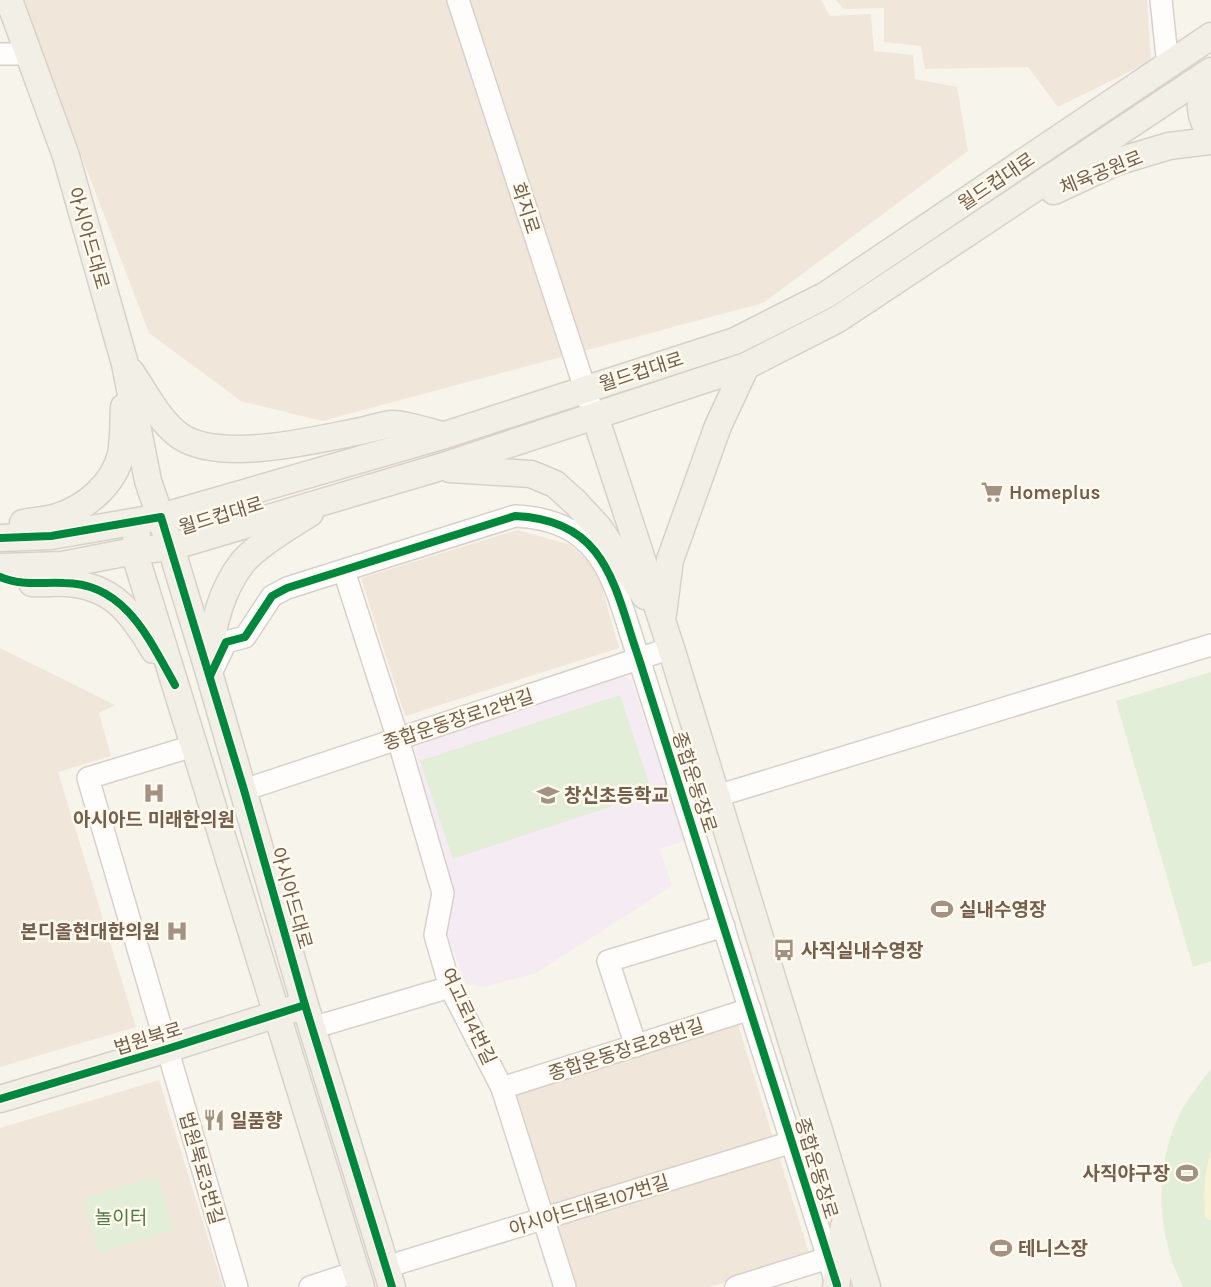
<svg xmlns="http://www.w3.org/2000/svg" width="1211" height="1287" font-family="Karla,'Noto Sans KR',sans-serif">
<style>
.residential{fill:#f0e7da}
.education{fill:#f5ebf3}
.green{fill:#e2eed7}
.sand{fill:#f9f3d5}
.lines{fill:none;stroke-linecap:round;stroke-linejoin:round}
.minor-casing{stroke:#d7d1ca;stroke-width:24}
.major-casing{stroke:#d8d1ca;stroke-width:29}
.minor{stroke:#fefdfc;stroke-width:21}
.major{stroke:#f2efe6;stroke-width:26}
.cycleway-casing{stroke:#fff9ee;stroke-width:11}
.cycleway{stroke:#00873e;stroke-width:8}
.labels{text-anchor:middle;stroke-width:5;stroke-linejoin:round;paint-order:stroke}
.street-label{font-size:19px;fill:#755e4c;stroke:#fff9ee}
.poi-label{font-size:19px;font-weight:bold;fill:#755e4c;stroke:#fff9ee;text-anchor:start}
.park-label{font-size:19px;fill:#4f7b44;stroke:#fff9ee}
</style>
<rect width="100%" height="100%" fill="#f7f4ec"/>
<!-- residential -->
<g class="residential">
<polygon points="22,0 821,0 830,16 871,14 874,51 913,55 915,79 957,87 968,151 763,303 322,421 241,401 149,333"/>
<polygon points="836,0 1147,0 1151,61 1058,107 1028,67 925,69 921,46 884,42 884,8 844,9"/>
<polygon points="517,530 571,545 597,570 619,648 405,716 361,578"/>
<polygon points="0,648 115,705 99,713 111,756 58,772 136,1027 0,1067"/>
<polygon points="737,1021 810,1256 710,1287 573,1287 512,1092"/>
<polygon points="159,1080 223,1287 0,1287 0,1128"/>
</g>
<!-- education -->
<polygon class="education" points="624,677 631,680 686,840 660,849 672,886 536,973 483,987 466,984 447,934 454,894 437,846 415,750 423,739"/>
<!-- green -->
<g class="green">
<polygon points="1211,672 1211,961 1193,967 1116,701"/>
<polygon points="620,695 652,793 453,859 420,761"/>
<path d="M 1211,1069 L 1211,1287 L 1183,1287 C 1155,1231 1153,1162 1184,1106 C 1192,1093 1202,1081 1211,1069 Z"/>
<polygon points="157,1176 174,1230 100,1254 83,1199"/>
</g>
<!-- sand -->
<path class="sand" d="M 1211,1151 L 1211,1220 L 1205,1219 C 1203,1195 1204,1174 1211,1151 Z"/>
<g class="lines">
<!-- minor casing -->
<g class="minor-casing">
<g id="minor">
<polyline points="458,0 590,404"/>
<polyline points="1161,0 1168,66"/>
<polyline points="0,54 28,54"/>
<polyline points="344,571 398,739 443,893 435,935 450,987 502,1088 565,1287"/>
<path d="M 212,671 L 226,642 L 245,637 L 272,596 L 287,588 L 515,516 C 608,520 614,587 639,659 L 835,1280"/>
<polyline points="193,746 88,778 237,1287"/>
<polyline points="244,790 671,648"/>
<polyline points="717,796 1211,645"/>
<polyline points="312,1028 450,987"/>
<polyline points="636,1046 608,961 724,926"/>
<polyline points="502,1088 750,1009"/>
<polyline points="386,1267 792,1142"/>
<polyline points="310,1287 356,1272"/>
<polyline points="736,1287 828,1258"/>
</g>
</g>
<!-- major casing -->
<g class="major-casing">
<g id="major">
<polyline points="9,0 66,156 125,364 148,481 172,551 210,676 305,1005 392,1287"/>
<path d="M 1205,75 C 1202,94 1195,116 1211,131"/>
<polyline points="1054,191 1116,162 1169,146 1211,141"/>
<path d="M 131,372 C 146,394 159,421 180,436 C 220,463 310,441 356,432 C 368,430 381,425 393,424 C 405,424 430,432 442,435"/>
<polyline points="595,416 671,648 867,1287"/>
<polyline points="450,469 531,474 555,484 576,503 599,528 645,596"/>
<path d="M 23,523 C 34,521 46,520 57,517 C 86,508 114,484 121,454 C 124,439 123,422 124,407"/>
<polyline points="137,536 134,551 361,1287"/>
<polyline points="0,538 51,536 161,517 445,435 735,341 826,295 1211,36"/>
<polyline points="0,567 62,565 134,551 171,547 437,468 746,366 838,319 1211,71"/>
<path d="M 32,583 C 44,584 56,582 67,583 C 113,586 132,613 154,650"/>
<polyline points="663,614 670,560 718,426 746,366"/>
<path d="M 210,660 C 211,627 222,589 242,563 C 257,545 290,526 310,513"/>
<polyline points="0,1099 167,1049 293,1009"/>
<polyline points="836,1287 844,1226"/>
</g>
</g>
<!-- minor -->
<use href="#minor" class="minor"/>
<!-- major -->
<use href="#major" class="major"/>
<!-- cycleway casing -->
<g class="cycleway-casing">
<g id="cycleway">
<polyline points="0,538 51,536 161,517 244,790 305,1005 392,1287"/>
<path d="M 0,577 C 20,586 42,582 64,583 C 125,583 149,639 175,685"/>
<path d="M 210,676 L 226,642 L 245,637 L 272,596 L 287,588 L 515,516 C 608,520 614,587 639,659 L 837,1285"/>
<polyline points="0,1099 167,1049 305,1005"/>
</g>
</g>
<!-- cycleway -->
<use href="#cycleway" class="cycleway"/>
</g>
<!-- icons -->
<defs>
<g id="supermarket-bare" transform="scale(1.725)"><path d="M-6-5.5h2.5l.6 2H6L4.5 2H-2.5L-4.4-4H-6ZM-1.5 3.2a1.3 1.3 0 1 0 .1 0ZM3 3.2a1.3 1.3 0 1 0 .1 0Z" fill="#a29284" stroke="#fff9ee" stroke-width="2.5" paint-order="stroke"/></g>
<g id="hospital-bare" transform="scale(1.725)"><path d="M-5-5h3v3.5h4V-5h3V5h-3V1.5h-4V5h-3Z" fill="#a29284" stroke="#fff9ee" stroke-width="2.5" paint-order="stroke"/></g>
<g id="school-bare" transform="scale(1.725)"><path d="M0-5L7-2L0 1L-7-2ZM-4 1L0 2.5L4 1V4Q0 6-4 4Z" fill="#a29284" stroke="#fff9ee" stroke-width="2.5" paint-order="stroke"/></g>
<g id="stadium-bare" transform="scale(1.725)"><path d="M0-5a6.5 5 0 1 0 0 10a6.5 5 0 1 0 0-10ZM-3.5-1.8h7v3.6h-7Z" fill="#a29284" stroke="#fff9ee" stroke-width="2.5" paint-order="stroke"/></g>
<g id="bus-bare" transform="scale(1.725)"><path d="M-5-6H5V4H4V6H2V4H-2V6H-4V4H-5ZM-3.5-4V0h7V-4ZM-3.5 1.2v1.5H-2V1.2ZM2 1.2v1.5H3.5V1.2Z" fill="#a29284" stroke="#fff9ee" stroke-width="2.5" paint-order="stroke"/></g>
<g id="restaurant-bare" transform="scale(1.725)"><path d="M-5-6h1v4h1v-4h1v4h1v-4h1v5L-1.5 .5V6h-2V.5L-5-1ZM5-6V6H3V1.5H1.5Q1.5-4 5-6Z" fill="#a29284" stroke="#fff9ee" stroke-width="2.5" paint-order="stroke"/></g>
</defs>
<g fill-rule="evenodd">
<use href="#supermarket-bare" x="992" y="492"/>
<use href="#hospital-bare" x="154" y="793"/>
<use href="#school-bare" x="548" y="795"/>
<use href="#stadium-bare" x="942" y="909"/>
<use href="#hospital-bare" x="177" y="931"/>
<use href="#bus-bare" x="784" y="950"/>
<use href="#restaurant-bare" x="214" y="1120"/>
<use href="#stadium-bare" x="1187" y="1173"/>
<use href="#stadium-bare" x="1001" y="1248"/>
</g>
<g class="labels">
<!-- street labels -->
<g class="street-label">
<text transform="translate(1101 172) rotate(-22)" y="7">체육공원로</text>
<text transform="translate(996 181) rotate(-34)" y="7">월드컵대로</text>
<text transform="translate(526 208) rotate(72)" y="7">화지로</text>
<text transform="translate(89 238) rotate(74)" y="7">아시아드대로</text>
<text transform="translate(641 371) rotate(-18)" y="7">월드컵대로</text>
<text transform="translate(221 515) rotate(-17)" y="7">월드컵대로</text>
<text transform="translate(458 719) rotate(-18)" y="7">종합운동장로12번길</text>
<text transform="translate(695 782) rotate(72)" y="7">종합운동장로</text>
<text transform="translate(292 898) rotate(74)" y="7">아시아드대로</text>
<text transform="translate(469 1016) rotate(65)" y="7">여고로14번길</text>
<text transform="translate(148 1038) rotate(-17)" y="7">법원북로</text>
<text transform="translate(626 1049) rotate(-18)" y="7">종합운동장로28번길</text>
<text transform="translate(202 1168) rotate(74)" y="7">법원북로3번길</text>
<text transform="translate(817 1168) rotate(73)" y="7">종합운동장로</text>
<text transform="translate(589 1205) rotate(-17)" y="7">아시아드대로107번길</text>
</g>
<!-- poi labels -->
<g class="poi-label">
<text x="1009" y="499">Homeplus</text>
<text x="564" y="802">창신초등학교</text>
<text x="154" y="826" text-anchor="middle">아시아드 미래한의원</text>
<text x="959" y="916">실내수영장</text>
<text x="160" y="938" text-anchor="end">본디올현대한의원</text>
<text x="801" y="957">사직실내수영장</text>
<text x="230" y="1127">일품향</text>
<text x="1170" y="1180" text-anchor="end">사직야구장</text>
<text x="1018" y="1255">테니스장</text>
</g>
<!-- park labels -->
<g class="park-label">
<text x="121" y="1224">놀이터</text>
</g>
</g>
</svg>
